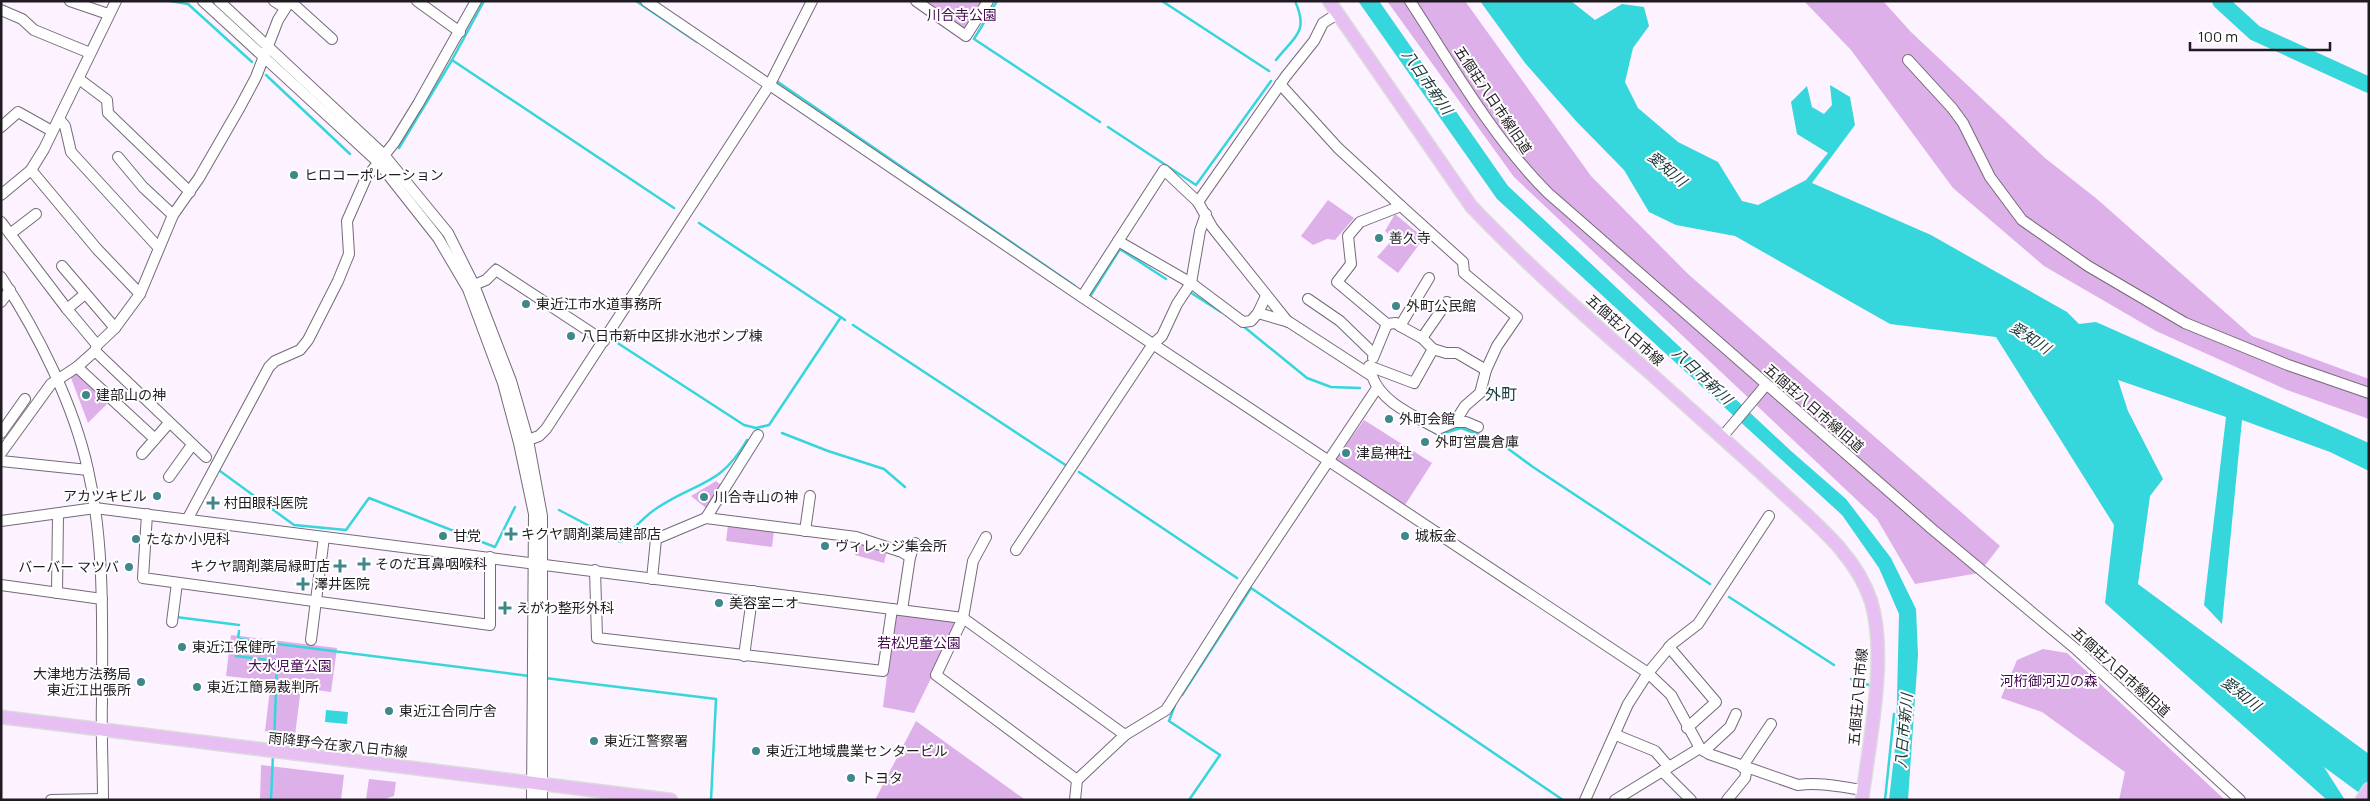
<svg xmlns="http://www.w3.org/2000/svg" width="2370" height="801" font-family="Manrope,'Noto Sans JP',sans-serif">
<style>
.green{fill:#ddb0e9}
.water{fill:#35d6dc}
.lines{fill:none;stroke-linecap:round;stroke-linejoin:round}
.stream{stroke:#35d6dc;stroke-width:2.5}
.river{stroke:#35d6dc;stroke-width:16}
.minor-casing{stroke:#756a77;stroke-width:12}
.major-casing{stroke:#dbdbdb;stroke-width:15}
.minor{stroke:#fff;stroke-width:10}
.major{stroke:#e8bff2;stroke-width:12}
.poi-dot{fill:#3f878a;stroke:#fff;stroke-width:2}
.labels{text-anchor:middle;stroke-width:4;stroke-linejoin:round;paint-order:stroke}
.park-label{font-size:14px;fill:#440a51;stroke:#fff}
.street-label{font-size:14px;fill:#1f1b20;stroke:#fff}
.poi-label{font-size:14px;fill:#1f1b20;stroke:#fff;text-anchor:start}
.water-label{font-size:15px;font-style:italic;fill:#213a3b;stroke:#fff}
.quarter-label{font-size:16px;fill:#1a3d3e;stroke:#fff}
</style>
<rect width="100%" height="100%" fill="#fdf2ff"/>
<!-- green -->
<g class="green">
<polygon points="916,1 988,1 966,36"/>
<polygon points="1387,1 1465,1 1591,176 1688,274 2000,546 1979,573 1915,584 1877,519 1514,177"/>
<polygon points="1804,1 1883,1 1911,32 2045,158 2097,199 2252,336 2369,379 2369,419 2287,390 2156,331 2044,266 1953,188 1851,50"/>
<polygon points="1328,200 1354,218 1335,240 1327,239 1313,245 1301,236"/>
<polygon points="1395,214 1424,238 1398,273 1377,257 1393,239 1385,231"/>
<polygon points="77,372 107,404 88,423 71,378"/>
<polygon points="1364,420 1432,463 1405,505 1336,459"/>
<polygon points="716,481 721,485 707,509 691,496"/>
<polygon points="728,525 774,531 772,547 726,541"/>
<polygon points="858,543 887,551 884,563 855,555"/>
<polygon points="895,612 959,621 914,713 883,707"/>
<polygon points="231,635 337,648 331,692 301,688 295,735 265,731 271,681 226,676"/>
<polygon points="2043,649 2067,653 2225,800 2119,800 2125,772 2042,712 2001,698 2017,660"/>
<polygon points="916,721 1024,799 1024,800 875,800"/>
<polygon points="261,765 344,775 341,800 260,800"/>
<polygon points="369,779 396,782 394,796 382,800 366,799"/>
</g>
<!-- water -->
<g class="water">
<polygon points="1358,1 1379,1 1508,186 1791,451 1846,499 1891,558 1916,609 1918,655 1908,800 1889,800 1896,739 1899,614 1879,568 1842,515 1497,199"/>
<polygon points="1480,1 1571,1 1595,20 1622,4 1644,7 1649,26 1633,48 1625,82 1638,108 1678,142 1718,162 1742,201 1758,205 1806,180 1828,153 1797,134 1791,102 1807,86 1812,107 1824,114 1832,105 1830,85 1850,97 1855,125 1812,183 1931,235 2067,312 2079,324 2096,322 2369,443 2369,471 2330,452 2242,420 2222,624 2204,605 2226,417 2118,380 2128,411 2163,479 2150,496 2138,584 2369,754 2369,800 2324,767 2345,800 2327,800 2105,603 2114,525 1996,337 1890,324 1735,236 1676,225 1649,212 1624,170 1576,121 1525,63"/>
<polygon points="326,710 348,712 347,724 325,722"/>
</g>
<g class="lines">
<!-- stream -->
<g class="stream">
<polyline points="170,1 188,4 252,62"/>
<polyline points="636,1 697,42"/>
<polyline points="997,1 974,39 1100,122"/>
<polyline points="1162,1 1269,71"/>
<polyline points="452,60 674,208"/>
<path d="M 1276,60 C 1295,36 1309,32 1295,1"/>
<polyline points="266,75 350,154"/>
<polyline points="778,82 1075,286"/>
<polyline points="1108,127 1196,185 1271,81"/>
<polyline points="399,148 452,60 484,1"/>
<polyline points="699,223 845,320"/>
<polyline points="495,264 500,267"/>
<polyline points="1188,291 1221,312"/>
<polyline points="1091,295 1120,249 1166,279"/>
<polyline points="853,325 1067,466"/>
<polyline points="1243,326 1307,378 1331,387 1360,388"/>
<polyline points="616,342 744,425 756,428 769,425 841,317"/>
<polyline points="1434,432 1438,435 1461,428 1499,442 1533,467 1710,584"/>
<polyline points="782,433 828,451 884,469 905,487"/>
<polyline points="220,471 294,525 346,530 369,498 495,547 515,507"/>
<polyline points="1079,472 1237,578"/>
<path d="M 559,510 L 620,542 C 632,531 643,517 657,508 C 697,481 720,487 747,440"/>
<polyline points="1729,597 1834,665"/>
<polyline points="176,617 239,625"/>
<polyline points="239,631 236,656 277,661 274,746"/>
<polyline points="238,639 529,676"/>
<polyline points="545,678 716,699 711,800"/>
<polyline points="1851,679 1869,685"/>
<polyline points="1182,695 1251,588 1563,800"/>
<polyline points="1175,705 1169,721 1220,755 1189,800"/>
<polyline points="271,800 273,754"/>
<polyline points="1885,800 1894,714"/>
</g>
<!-- river -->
<polyline class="river" points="2220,1 2255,33 2369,85"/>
<!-- minor casing -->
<g class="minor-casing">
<g id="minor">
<polyline points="70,1 108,14"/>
<polyline points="203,1 378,162 438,238 468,289 503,383 519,443 534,514 532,800"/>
<polyline points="219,1 384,155 448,233 474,285 511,381 528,440 542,516 542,800"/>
<polyline points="274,1 285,8"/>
<polyline points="290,1 332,39"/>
<polyline points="417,1 460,32"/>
<path d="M 646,1 L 1082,297 L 1648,673 L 1671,695 L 1700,748 L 1709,754 L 1798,785 C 1821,782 1841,787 1863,790"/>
<polyline points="916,1 966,36 988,1"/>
<path d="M 1410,1 C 1453,67 1492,137 1548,193 L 1932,529 L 2077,650 L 2240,800"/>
<polyline points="1,10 22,19 34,30 90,53"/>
<polyline points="1908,60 1952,108 1963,123 1990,177 2022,220 2088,266 2185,323 2288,365 2369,393"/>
<polyline points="79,79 107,100 108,113 190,192"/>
<polyline points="1280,84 1338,148 1401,206 1360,222 1348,236 1351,264 1337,282 1387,324 1396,323 1400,326"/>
<polyline points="60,120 65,126 71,152 158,247"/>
<polyline points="1,127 18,112 52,131"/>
<polyline points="118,157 143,187 173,215"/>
<polyline points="31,170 97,249 140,294"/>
<polyline points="1,195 31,170 44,149 116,1"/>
<polyline points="1,222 67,309 97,345"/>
<polyline points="10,234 36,214"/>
<polyline points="1118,241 1191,283 1243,322 1251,321 1258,313 1266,296"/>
<polyline points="62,266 115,328"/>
<path d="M 1,277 C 38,333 74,405 88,470 C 105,545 102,624 102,701 C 101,734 103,767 103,800"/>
<polyline points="474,285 486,280 496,270 604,341"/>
<polyline points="1082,297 1164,170 1198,202"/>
<polyline points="1308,299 1340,321 1374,354"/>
<polyline points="1,302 10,290"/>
<polyline points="67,309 85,294"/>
<path d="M 1258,313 L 1289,322 L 1372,376 C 1382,403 1413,415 1438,429 L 1455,422 L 1465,406 L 1480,393 L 1486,370 L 1497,346 L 1517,317 L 1464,273 L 1463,262 L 1401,206"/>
<polyline points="1288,322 1212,227 1198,202 1286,76 1314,41 1323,23 1337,14"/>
<polyline points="1422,338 1447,302"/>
<polyline points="1433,349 1446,353 1457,353 1486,370"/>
<polyline points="95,351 206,457"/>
<polyline points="1373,358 1387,324"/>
<polyline points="1369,366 1414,383 1433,349 1422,338 1400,326 1429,278"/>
<polyline points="77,367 155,439"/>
<polyline points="1455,422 1466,422 1478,427"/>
<polyline points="1,433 25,399"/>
<polyline points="1723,436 1766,385"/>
<polyline points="528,440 539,436 546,429 770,84 812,1"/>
<polyline points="1,453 51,384 77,367 95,351 97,345 115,328 140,294 173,215 199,178 240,107 256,77 278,20 290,1"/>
<polyline points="142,454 169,423"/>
<polyline points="1,461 88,470"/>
<polyline points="169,477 192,445"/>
<polyline points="147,514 143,578 490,625 490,557"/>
<polyline points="188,518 269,367 275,361 300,350 308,340 338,281 349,254 347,221 366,178 394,143 418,104 476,1"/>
<polyline points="706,518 758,435"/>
<polyline points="1,521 95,508 963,618 1125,735"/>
<polyline points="805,531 810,496"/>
<polyline points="986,537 973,561 963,618 936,675 1077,780"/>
<polyline points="1016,550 1153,344 1162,336 1177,304 1191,283 1200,231 1206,214"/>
<polyline points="910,557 915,543"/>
<polyline points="595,570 597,638 883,671 892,609"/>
<polyline points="652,579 656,539 706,518 856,537 902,552 910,557 902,610"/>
<polyline points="1,585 102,599"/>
<polyline points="57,593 58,514"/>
<polyline points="172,622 177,583"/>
<polyline points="311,640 324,537"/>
<polyline points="1669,647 1716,702 1687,728"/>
<polyline points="744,656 753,591"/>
<polyline points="1616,735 1655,751 1669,767"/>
<polyline points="1704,751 1730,727 1736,714"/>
<polyline points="1742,767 1771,724"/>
<polyline points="1662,771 1691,800"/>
<polyline points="51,800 103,799"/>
<polyline points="1075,800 1077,780 1125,735 1166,710 1243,589 1377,388"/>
<polyline points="1585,800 1628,704 1648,673 1672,644 1698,624 1769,516"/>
<polyline points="1615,800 1700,748"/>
<polyline points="1727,800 1745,778 1747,768"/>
</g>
</g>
<!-- major casing -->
<g class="major-casing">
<g id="major">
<path d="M 1329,1 L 1471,206 C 1526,264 1587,318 1648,371 C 1693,412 1738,451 1782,492 C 1816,524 1856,555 1871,601 C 1888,656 1869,742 1862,800"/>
<polyline points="1,717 671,800"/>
<polyline points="2362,800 2369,789"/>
</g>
</g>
<!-- minor -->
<use href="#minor" class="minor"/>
<!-- major -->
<use href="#major" class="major"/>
</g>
<!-- markers -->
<g class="poi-dot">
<circle cx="294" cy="175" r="5"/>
<circle cx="1379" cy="238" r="5"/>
<circle cx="526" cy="304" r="5"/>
<circle cx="1396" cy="306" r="5"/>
<circle cx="571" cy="336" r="5"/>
<circle cx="86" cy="395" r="5"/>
<circle cx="1389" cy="419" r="5"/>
<circle cx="1425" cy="442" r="5"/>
<circle cx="1346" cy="453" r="5"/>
<circle cx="157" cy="496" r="5"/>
<circle cx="704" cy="497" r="5"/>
<path d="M210.5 495.5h5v5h5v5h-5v5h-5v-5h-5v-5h5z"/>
<path d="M508.5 526.5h5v5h5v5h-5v5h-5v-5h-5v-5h5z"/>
<circle cx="443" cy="536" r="5"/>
<circle cx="1405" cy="536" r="5"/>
<circle cx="136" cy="539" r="5"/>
<circle cx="825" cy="546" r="5"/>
<path d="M361.5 556.5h5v5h5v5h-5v5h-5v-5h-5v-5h5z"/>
<path d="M337.5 558.5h5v5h5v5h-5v5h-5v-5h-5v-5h5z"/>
<circle cx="129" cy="567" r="5"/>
<path d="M300.5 576.5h5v5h5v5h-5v5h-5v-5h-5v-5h5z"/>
<circle cx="719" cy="603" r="5"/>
<path d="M502.5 600.5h5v5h5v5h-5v5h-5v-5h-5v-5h5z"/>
<circle cx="182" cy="647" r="5"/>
<circle cx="141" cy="682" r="5"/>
<circle cx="197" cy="687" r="5"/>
<circle cx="389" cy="711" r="5"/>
<circle cx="594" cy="741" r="5"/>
<circle cx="756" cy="751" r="5"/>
<circle cx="851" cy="778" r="5"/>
</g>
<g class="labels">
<!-- park labels -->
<g class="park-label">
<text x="962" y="20">川合寺公園</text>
<text x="919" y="648">若松児童公園</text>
<text x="290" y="671">大水児童公園</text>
<text x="2049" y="686">河桁御河辺の森</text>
</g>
<!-- street labels -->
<g class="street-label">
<text transform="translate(1493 100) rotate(56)" y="5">五個荘八日市線旧道</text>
<text transform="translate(1625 330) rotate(42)" y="5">五個荘八日市線</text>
<text transform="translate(1814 408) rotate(41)" y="5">五個荘八日市線旧道</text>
<text transform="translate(2121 672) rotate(42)" y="5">五個荘八日市線旧道</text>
<text transform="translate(1858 697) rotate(-85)" y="5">五個荘八日市線</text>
<text transform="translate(338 745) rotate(6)" y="5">雨降野今在家八日市線</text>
</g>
<!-- poi labels -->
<g class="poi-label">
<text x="304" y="180">ヒロコーポレーション</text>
<text x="1389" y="243">善久寺</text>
<text x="536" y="309">東近江市水道事務所</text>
<text x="1406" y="311">外町公民館</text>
<text x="581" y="341">八日市新中区排水池ポンプ棟</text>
<text x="96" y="400">建部山の神</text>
<text x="1399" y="424">外町会館</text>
<text x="1435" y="447">外町営農倉庫</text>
<text x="1356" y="458">津島神社</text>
<text x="147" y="501" text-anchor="end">アカツキビル</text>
<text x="714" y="502">川合寺山の神</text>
<text x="224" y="508">村田眼科医院</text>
<text x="521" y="539">キクヤ調剤薬局建部店</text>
<text x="453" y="541">甘党</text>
<text x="1415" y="541">城板金</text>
<text x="146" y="544">たなか小児科</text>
<text x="835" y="551">ヴィレッジ集会所</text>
<text x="375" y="569">そのだ耳鼻咽喉科</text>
<text x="330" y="571" text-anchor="end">キクヤ調剤薬局緑町店</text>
<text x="119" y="572" text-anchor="end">バーバー マツバ</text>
<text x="314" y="589">澤井医院</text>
<text x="729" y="608">美容室ニオ</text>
<text x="516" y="613">えがわ整形外科</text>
<text x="192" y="652">東近江保健所</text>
<text x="131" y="679" text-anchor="end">大津地方法務局<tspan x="131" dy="16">東近江出張所</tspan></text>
<text x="207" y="692">東近江簡易裁判所</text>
<text x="399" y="716">東近江合同庁舎</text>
<text x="604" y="746">東近江警察署</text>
<text x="766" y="756">東近江地域農業センタービル</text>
<text x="861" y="783">トヨタ</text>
</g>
<!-- water labels -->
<g class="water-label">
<text transform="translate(1427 82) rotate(55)" y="5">八日市新川</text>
<text transform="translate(1667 169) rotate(40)" y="5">愛知川</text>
<text transform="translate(2030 338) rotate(34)" y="5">愛知川</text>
<text transform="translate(1702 376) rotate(43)" y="5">八日市新川</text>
<text transform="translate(2241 694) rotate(38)" y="5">愛知川</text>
<text transform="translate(1904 731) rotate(-85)" y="5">八日市新川</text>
</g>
<!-- quarter labels -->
<g class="quarter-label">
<text x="1501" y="400">外町</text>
</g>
</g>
<!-- border -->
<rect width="2370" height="801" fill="none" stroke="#1f1b20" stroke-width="5"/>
<!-- scale -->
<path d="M2190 42v8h140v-8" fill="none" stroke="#1f1b20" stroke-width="2.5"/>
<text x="2198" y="42" font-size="15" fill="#1f1b20" stroke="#ffffff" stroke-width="4" paint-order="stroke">100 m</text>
</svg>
